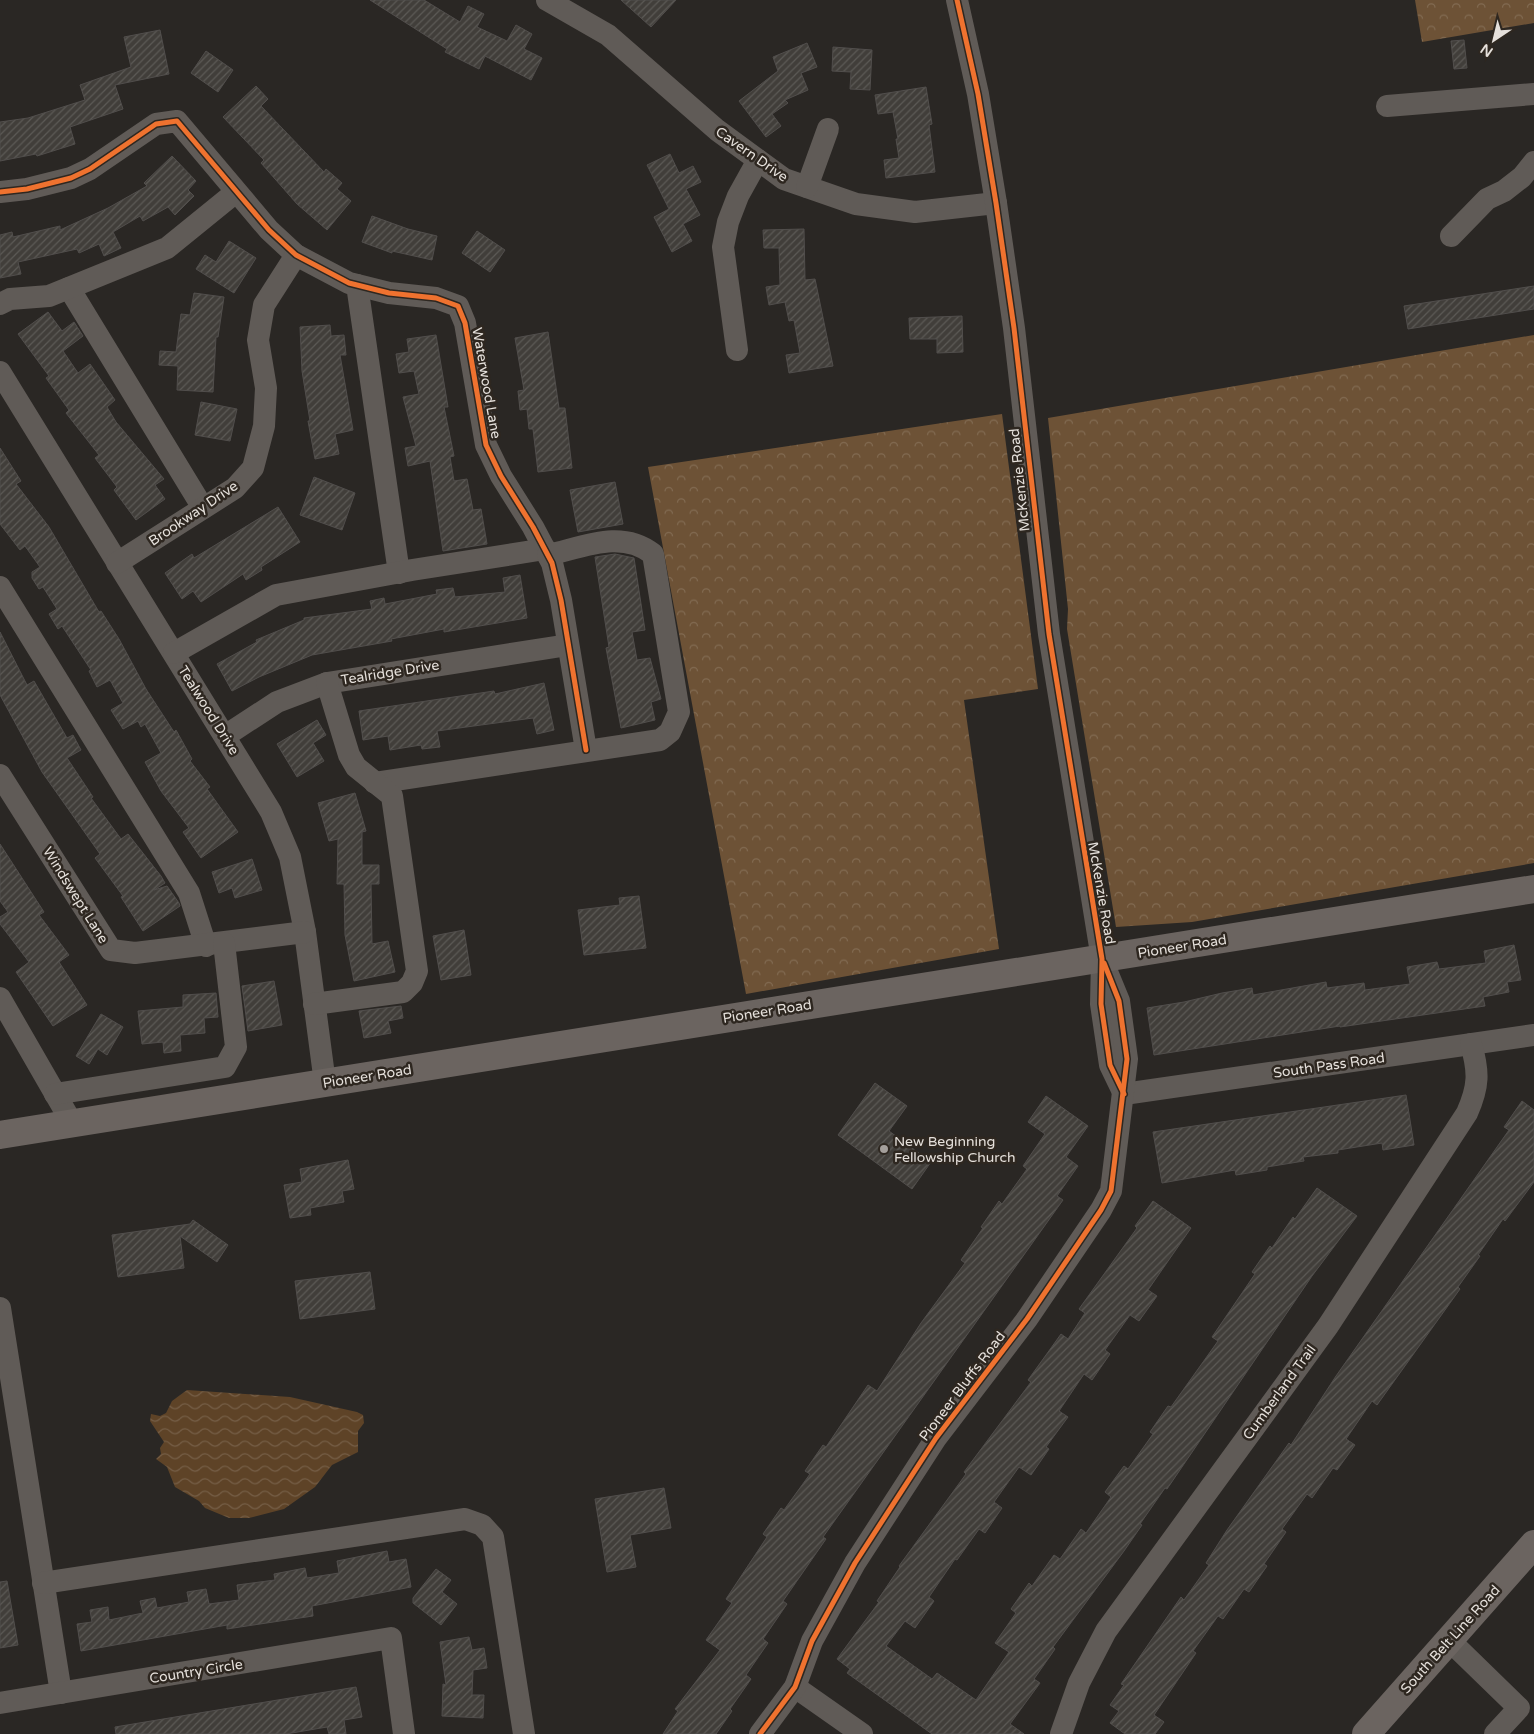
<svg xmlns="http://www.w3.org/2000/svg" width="1534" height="1734" font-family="'Varela Round',sans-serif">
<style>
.forest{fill:url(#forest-crowns)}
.water{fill:url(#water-waves)}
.building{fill:url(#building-hatch);stroke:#514e4c}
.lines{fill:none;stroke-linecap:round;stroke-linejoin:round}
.minor{stroke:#605b57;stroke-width:22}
.major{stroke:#6b6460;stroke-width:28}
.cycleway-casing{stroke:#2e2720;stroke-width:8}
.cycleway{stroke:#ef722f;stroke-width:5}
.poi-dot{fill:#a49f9b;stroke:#2e2720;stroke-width:2}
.labels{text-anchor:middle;stroke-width:5;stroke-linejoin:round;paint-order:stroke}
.street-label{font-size:14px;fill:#e5e0db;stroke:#2e2720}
.poi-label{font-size:14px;fill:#e5e0db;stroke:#2e2720;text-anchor:start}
</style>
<defs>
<pattern id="forest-crowns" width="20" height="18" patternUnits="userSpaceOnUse" patternTransform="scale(1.25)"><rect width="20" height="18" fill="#6d5236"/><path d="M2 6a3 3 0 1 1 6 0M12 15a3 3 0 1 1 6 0" fill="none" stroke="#826b52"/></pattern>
<pattern id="water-waves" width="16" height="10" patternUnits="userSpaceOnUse" patternTransform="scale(1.25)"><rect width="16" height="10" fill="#5e4327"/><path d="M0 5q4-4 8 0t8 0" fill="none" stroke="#755e46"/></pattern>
<pattern id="building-hatch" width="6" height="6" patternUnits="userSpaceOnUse" patternTransform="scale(1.25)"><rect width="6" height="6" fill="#413e3a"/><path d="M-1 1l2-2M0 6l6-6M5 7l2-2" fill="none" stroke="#5c5a56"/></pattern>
</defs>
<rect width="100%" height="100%" fill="#2a2724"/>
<!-- forest -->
<g class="forest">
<polygon points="1415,0 1534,0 1534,23 1422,42"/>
<polygon points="1534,335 1534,863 1192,922 1116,927 1067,629 1068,609 1048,418"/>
<polygon points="1002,414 1038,689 964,700 999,949 746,994 648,467"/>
</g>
<!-- water -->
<polygon class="water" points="187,1390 290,1397 357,1412 363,1415 364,1423 358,1431 358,1452 332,1465 315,1487 284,1509 249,1518 229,1518 205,1508 199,1501 175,1487 167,1467 156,1459 161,1454 160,1448 164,1442 150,1421 151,1414 160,1416 166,1413 172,1401"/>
<!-- building -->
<g class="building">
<polygon points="370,0 424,0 460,22 468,6 484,14 477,27 507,41 516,25 532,34 524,49 542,58 531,80 485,56 479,69 445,52 447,49"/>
<polygon points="621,0 676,0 651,27"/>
<polygon points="160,30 169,74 115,85 123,109 70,127 75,144 37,156 36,154 0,161 0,122 28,118 85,100 80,85 131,67 124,37"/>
<polygon points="1464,40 1467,68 1454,69 1451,41"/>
<polygon points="807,43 817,67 801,73 808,90 785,100 788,103 772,114 781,126 766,137 739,101 778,71 773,57"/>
<polygon points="833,47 872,50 870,90 850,89 851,72 832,71"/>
<polygon points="206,51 233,70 218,92 191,73"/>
<polygon points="256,86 268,99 261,106 324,172 326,169 342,183 337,189 351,201 327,230 297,204 261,163 264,160 223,117"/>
<polygon points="926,87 932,124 929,125 935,172 886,178 884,160 899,158 896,139 898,139 893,112 878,114 875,95"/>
<polygon points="670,154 679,173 693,166 701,182 686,189 700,215 683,224 692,241 672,252 654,217 669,209 647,165"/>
<polygon points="172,156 196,181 188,190 194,196 175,215 168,207 143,221 140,216 113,232 121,248 104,256 99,244 79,253 77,249 18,262 21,274 0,278 0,235 12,232 13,237 60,226 60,230 108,208 147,186 144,183"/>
<polygon points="372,216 408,229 437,236 432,260 392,251 392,253 362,242"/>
<polygon points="804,229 805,280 815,279 833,366 789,373 786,355 800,353 794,320 789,321 785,302 769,305 766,287 780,285 779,248 764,248 763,230"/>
<polygon points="477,231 505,250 490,272 462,253"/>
<polygon points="229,241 256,258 234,293 196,269 205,255 216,262"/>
<polygon points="1534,286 1534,309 1408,329 1404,306"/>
<polygon points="194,293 224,297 218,337 216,337 213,392 177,390 178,366 159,365 160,351 176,352 181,314 190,315"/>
<polygon points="48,312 62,331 74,322 83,336 63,351 78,373 90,364 115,400 107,407 116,422 164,479 155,485 165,499 136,520 114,490 117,487 95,458 99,455 66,413 69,410 46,378 49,376 18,334"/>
<polygon points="962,316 963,352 937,353 937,339 910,339 909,318"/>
<polygon points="330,325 331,336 344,335 346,355 340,355 353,430 335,434 339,454 315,459 308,421 310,421 302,371 300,327"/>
<polygon points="548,332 559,408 565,408 572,468 538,472 533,429 529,429 527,409 520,410 518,391 524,390 515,338"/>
<polygon points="436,335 448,407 444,407 454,456 450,457 454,481 467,479 473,510 481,509 487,544 443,551 430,461 408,466 405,448 416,446 403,397 419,394 414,371 399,373 396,354 409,352 407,339"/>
<polygon points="201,402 237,409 230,441 195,435"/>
<polygon points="0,448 21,481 16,484 49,527 99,612 101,611 119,639 146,689 174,732 176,730 192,759 190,761 210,787 207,789 238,832 201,858 183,832 189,828 161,791 145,762 161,753 145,724 141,727 138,721 123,729 111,710 123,703 110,680 97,687 89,671 91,670 62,626 58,629 49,614 57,609 43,587 39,589 32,578 32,572 40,567 25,546 20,550 0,524"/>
<polygon points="314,477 355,493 342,530 300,515"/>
<polygon points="615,482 623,524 578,532 570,490"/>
<polygon points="278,507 300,542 261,567 262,570 246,580 243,574 201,602 193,591 182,599 165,573 192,554 194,558"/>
<polygon points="615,554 634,558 645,630 632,632 637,660 650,658 661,699 651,702 655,720 621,728 606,648 609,647 595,557"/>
<polygon points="520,575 527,618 444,632 444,629 391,639 392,641 312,655 259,677 232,691 217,664 257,642 256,640 304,620 304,618 372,609 370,601 384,598 385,604 437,594 436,590 453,588 455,597 505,592 503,578"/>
<polygon points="0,632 27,685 34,681 67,738 73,735 81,750 67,758 93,797 91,798 121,839 128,834 161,876 165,883 154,890 167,886 179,903 180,906 143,931 121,897 123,896 95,858 100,854 42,772 0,695"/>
<polygon points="544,683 554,730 537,734 533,718 437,731 440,747 422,749 421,745 390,750 388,736 363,740 359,711 494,691 495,694"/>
<polygon points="317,720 326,735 313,743 324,761 297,777 277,744"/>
<polygon points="355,793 366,831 362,832 362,865 379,865 379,884 371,884 372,944 388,941 395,972 354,981 345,935 344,884 337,884 338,839 329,841 318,803"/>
<polygon points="0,844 44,912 39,915 69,955 59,962 87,1005 53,1026 16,972 29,962 0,924 0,917 8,912 0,901"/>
<polygon points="252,859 262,890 235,898 232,888 219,893 212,872"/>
<polygon points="639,896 646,948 584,955 578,910 620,905 619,898"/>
<polygon points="464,930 471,975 441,980 433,936"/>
<polygon points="1514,945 1521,980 1507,982 1509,992 1483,997 1485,1006 1340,1027 1340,1026 1154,1055 1147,1008 1184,1002 1222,993 1252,988 1253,995 1326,982 1327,988 1364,983 1365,990 1410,984 1407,967 1437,962 1439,969 1486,963 1484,951"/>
<polygon points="274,981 282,1025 248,1031 242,986"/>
<polygon points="216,993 218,1017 204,1018 205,1033 180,1035 181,1051 164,1053 163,1042 142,1044 138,1011 183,1007 183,995"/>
<polygon points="401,1006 403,1018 388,1021 391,1033 364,1038 359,1011"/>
<polygon points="101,1014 123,1027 107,1055 98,1049 89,1064 76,1056"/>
<polygon points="875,1083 907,1106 889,1131 931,1162 912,1189 838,1135"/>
<polygon points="1406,1095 1414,1145 1383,1150 1382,1143 1338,1150 1338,1153 1303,1157 1304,1161 1267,1167 1267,1170 1236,1175 1235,1170 1162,1183 1153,1132"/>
<polygon points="1046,1096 1088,1126 1066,1157 1078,1166 1057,1196 1063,1200 823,1537 826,1539 783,1601 787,1604 763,1639 768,1643 746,1675 751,1679 730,1709 732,1711 716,1734 663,1734 678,1711 675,1709 720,1650 706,1640 732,1603 726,1599 767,1537 763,1534 781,1508 784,1510 810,1474 805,1471 823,1445 826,1447 868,1385 877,1391 921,1323 965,1263 961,1260 983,1228 981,1227 999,1201 1002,1204 1027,1169 1023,1166 1045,1134 1028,1122"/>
<polygon points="1522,1101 1534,1110 1534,1182 1505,1221 1503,1219 1478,1255 1480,1256 1458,1287 1460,1289 1377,1405 1372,1401 1346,1439 1355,1445 1337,1470 1333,1468 1312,1498 1307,1494 1282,1529 1286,1532 1264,1564 1267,1566 1249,1592 1244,1589 1223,1619 1218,1616 1193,1651 1196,1653 1154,1715 1164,1722 1155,1734 1125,1734 1110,1723 1119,1711 1110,1705 1124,1685 1121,1684 1181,1597 1184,1600 1209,1565 1206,1563 1227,1530 1289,1443 1291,1445 1336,1376 1509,1130 1504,1127"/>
<polygon points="348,1160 354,1189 342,1191 344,1202 310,1208 311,1215 290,1218 284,1185 302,1182 300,1169"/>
<polygon points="1317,1188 1357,1216 1312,1276 1167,1489 1165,1488 1140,1524 1142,1525 1124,1551 1053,1647 1055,1649 1034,1679 1040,1683 1010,1724 1024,1734 932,1734 847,1673 850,1669 837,1659 879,1602 877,1601 900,1567 899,1566 966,1474 964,1472 1031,1382 1028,1380 1046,1355 1061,1334 1068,1339 1085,1313 1079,1309 1137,1228 1135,1226 1153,1201 1191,1228 1148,1290 1157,1296 1139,1321 1130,1315 1105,1350 1110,1354 1092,1380 1084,1374 1059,1411 1068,1417 1046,1447 1049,1449 1031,1475 1019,1467 994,1502 1002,1508 985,1533 979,1529 957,1560 955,1559 929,1597 934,1601 915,1628 905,1621 886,1646 932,1679 937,1673 976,1700 1009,1652 995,1643 1016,1613 1011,1609 1029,1583 1032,1586 1054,1555 1060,1559 1081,1529 1086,1533 1111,1497 1105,1492 1124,1466 1128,1469 1153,1434 1150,1432 1168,1406 1171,1407 1218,1341 1212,1337 1255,1274 1252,1272 1270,1246 1272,1248 1293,1217 1295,1219"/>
<polygon points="193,1220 228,1245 217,1262 180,1236 184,1268 118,1277 112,1235 190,1224"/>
<polygon points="370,1272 375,1309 300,1319 295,1281"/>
<polygon points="664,1488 671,1528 630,1535 636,1567 607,1572 595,1499"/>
<polygon points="387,1551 389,1562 406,1559 411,1587 312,1606 313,1616 227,1629 227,1625 81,1651 77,1624 92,1622 90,1610 108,1607 109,1620 143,1613 140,1601 155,1598 157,1608 189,1602 187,1592 206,1589 209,1604 239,1600 237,1585 275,1580 274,1574 305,1568 307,1578 339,1573 337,1561"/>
<polygon points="436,1569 451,1580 442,1592 457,1604 441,1625 413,1603 413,1598"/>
<polygon points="7,1581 18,1645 0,1648 0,1582"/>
<polygon points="469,1637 472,1650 484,1648 487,1668 473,1670 472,1695 484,1695 483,1718 442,1716 443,1684 446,1685 440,1642"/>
<polygon points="356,1687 362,1717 344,1720 346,1734 329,1734 327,1727 286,1734 116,1734 115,1727"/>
</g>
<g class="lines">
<!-- minor -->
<g class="minor">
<polyline points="547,0 608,35 717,130 784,179 856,204 915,212 996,203"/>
<polyline points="957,0 978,94 996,203 1014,328 1049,634 1102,959 1101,1004 1110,1065 1124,1094"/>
<polyline points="1387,106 1534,94"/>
<polyline points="807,187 828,129"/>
<polyline points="0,192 27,189 71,178 90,169 156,124 177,121 269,230 296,255 349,283 389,293 436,298 458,306 465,323 486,445 501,476 533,527 552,563 561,600 586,750"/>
<polyline points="1451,236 1487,199 1504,191 1522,177 1534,162"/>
<polyline points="357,285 399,573"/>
<polyline points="69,288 203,508"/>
<polyline points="0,304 10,299 49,296 167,248 236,192"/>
<polyline points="737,350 723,247 728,222 738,196 758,160"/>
<polyline points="0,372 271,812 290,857 305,932 325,1083"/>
<polyline points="117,563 235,488 253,468 264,426 266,388 258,340 264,305 296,255"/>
<polyline points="0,587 189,893 206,946"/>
<polyline points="174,653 276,595 412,570 545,549"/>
<polyline points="225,736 277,702 327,683 568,645"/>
<polyline points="0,775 111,950 135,953 305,932"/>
<path d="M 375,783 L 660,740 L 670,732 L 679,712 L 653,554 C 621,529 584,547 548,555"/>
<polyline points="0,998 72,1123"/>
<polyline points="314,1004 403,992 412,983 417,971 392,796 356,767 349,755 327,683"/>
<polyline points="55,1094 225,1067 236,1047 224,943"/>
<polyline points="1124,1094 1534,1035"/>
<polyline points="0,1308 61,1693"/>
<polyline points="43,1583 465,1519 482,1525 493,1537 524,1734"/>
<polyline points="1449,1640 1519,1708 1495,1734"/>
<polyline points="795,1687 862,1734"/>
<polyline points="0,1703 391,1638 404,1734"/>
<polyline points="760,1734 795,1687 812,1641 855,1563 936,1438 1027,1319 1101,1210 1111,1191 1127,1059 1119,1001 1105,967"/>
<path d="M 1061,1734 L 1079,1683 L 1106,1631 L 1328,1326 L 1467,1113 C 1479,1086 1479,1072 1471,1044"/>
</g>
<!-- major -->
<g class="major">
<polyline points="0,1135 1534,889"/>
<polyline points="1366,1734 1534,1544"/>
</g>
<!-- cycleway casing -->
<g class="cycleway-casing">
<g id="cycleway">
<polyline points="957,0 978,94 996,203 1014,328 1049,634 1102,959 1101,1004 1110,1065 1124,1094"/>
<polyline points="0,192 27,189 71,178 90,169 156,124 177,121 269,230 296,255 349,283 389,293 436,298 458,306 465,323 486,445 501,476 533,527 552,563 561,600 586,750"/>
<polyline points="760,1734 795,1687 812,1641 855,1563 936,1438 1027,1319 1101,1210 1111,1191 1127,1059 1119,1001 1104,963"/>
</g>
</g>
<!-- cycleway -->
<use href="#cycleway" class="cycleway"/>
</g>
<!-- markers -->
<circle class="poi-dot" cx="884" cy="1149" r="5"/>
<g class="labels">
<!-- street labels -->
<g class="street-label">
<text transform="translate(752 154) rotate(35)" y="5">Cavern Drive</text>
<text transform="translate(487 383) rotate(80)" y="5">Waterwood Lane</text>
<text transform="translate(1019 480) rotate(-96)" y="5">McKenzie Road</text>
<text transform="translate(193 513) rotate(-34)" y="5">Brookway Drive</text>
<text transform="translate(390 672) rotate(-9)" y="5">Tealridge Drive</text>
<text transform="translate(209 710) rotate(58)" y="5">Tealwood Drive</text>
<text transform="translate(1102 893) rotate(80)" y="5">McKenzie Road</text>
<text transform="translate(76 895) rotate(58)" y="5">Windswept Lane</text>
<text transform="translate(1182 946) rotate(-9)" y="5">Pioneer Road</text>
<text transform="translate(767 1011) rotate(-9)" y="5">Pioneer Road</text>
<text transform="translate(1329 1065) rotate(-8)" y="5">South Pass Road</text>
<text transform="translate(367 1076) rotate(-9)" y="5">Pioneer Road</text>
<text transform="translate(962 1386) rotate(-53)" y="5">Pioneer Bluffs Road</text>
<text transform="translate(1279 1392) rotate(-54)" y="5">Cumberland Trail</text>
<text transform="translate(1450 1639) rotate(-48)" y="5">South Belt Line Road</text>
<text transform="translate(196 1671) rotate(-9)" y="5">Country Circle</text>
</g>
<!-- poi labels -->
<g class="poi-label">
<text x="894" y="1146">New Beginning<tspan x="894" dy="16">Fellowship Church</tspan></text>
</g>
</g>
<!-- north arrow -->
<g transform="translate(1494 40) rotate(215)" stroke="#2e2720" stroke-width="4" paint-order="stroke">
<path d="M0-4L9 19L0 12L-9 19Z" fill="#e5e0db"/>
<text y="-8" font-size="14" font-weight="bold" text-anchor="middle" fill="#e5e0db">N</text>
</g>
</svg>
